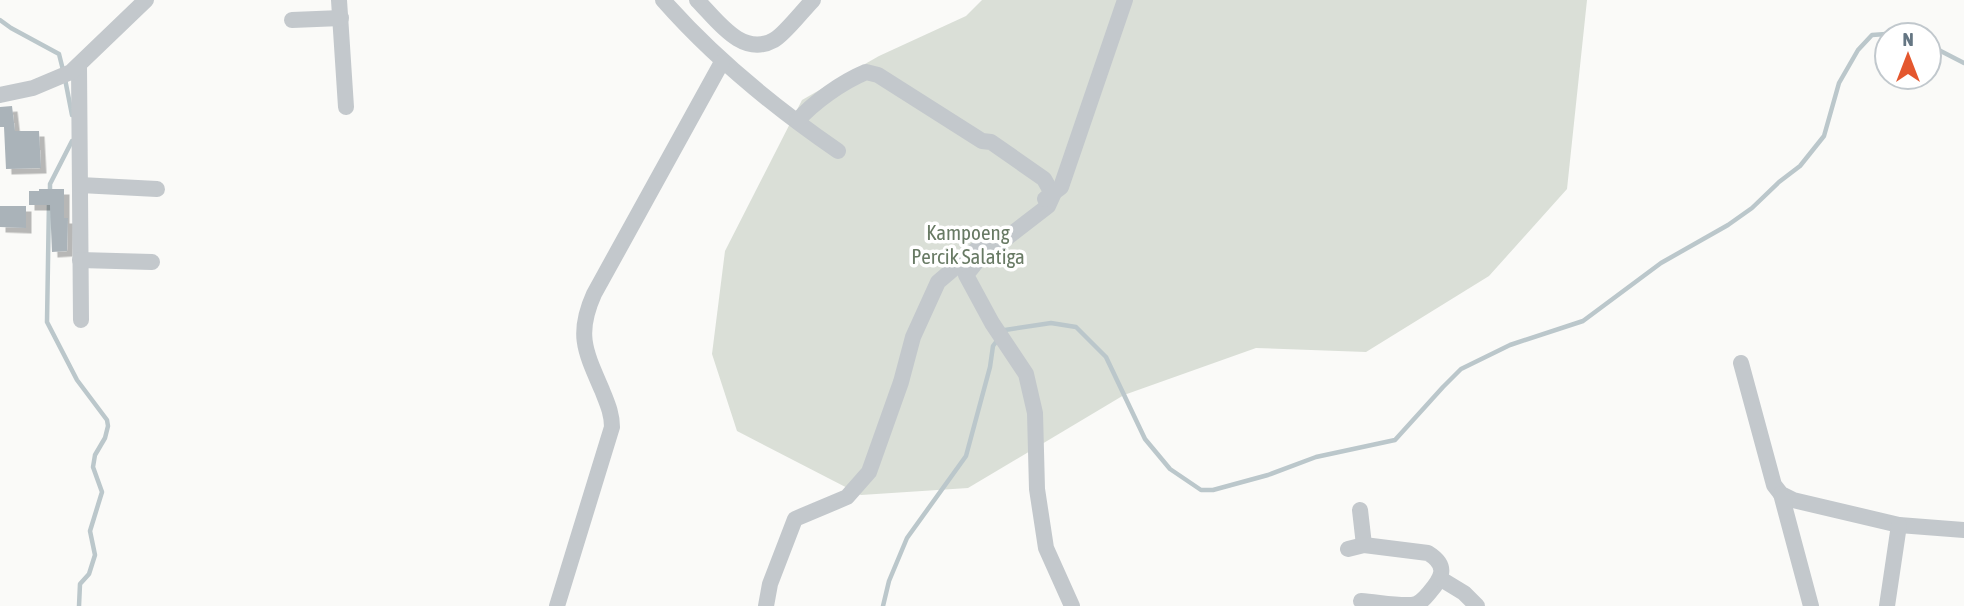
<svg xmlns="http://www.w3.org/2000/svg" width="1964" height="606" font-family="'Asap Condensed',sans-serif">
<style>
.green{fill:#dadfd7}
.lines{fill:none;stroke-linecap:round;stroke-linejoin:round}
.stream{stroke:#bbc7cb;stroke-width:4.5}
.building{fill:#aab3b9;filter:url(#shadow)}
.minor{stroke:#c3c8cc;stroke-width:16}
.labels{text-anchor:middle;stroke-width:7;stroke-linejoin:round;paint-order:stroke}
.park-label{font-size:21px;fill:#687a64;stroke:#fff}
</style>
<defs>
<filter id="shadow"><feDropShadow dx="5.5" dy="5.5" stdDeviation="0" flood-color="#0004"/></filter>
</defs>
<rect width="100%" height="100%" fill="#fafaf8"/>
<!-- green -->
<polygon class="green" points="982,0 1587,0 1567,189 1489,276 1366,352 1256,348 1124,395 968,488 861,495 737,431 712,354 725,251 802,100 879,56 966,16"/>
<g class="lines">
<!-- stream -->
<g class="stream">
<polyline points="0,20 11,28 59,54 63,70"/>
<polyline points="1929,45 1964,63"/>
<polyline points="65,79 72,115"/>
<polyline points="50,193 50,184 72,141"/>
<polyline points="49,202 47,322 77,380 107,420 108,426 105,438 95,455 93,467 102,492 90,531 95,555 89,574 80,584 79,606"/>
<polyline points="883,606 889,581 907,538 966,456 990,367 993,346 1005,330 1051,323 1076,327 1106,357 1145,439 1170,469 1201,490 1213,490 1268,475 1316,457 1395,440 1443,387 1461,369 1510,345 1583,321 1661,263 1728,225 1752,208 1779,182 1800,166 1824,136 1839,83 1858,50 1872,35 1900,33 1906,35"/>
</g>
</g>
<!-- building -->
<g class="building">
<polygon points="12,106 15,131 39,131 41,168 6,169 4,127 0,127 0,107"/>
<polygon points="39,189 64,189 64,218 68,218 67,251 52,252 50,205 29,205 29,191 39,191"/>
<polygon points="0,206 26,206 26,228 0,227"/>
</g>
<g class="lines">
<!-- minor -->
<g class="minor">
<polyline points="339,0 346,107"/>
<path d="M 663,0 C 714,58 774,107 838,151"/>
<path d="M 697,0 C 717,20 742,58 774,40 C 784,35 804,9 813,0"/>
<polyline points="292,20 341,18"/>
<polyline points="79,66 81,320"/>
<polyline points="0,95 33,88 71,72 146,0"/>
<path d="M 797,121 C 814,102 842,82 866,72 L 878,75 L 982,141 L 991,142 L 1044,179 L 1053,195 L 1048,206 L 978,260 L 966,275 L 992,323 L 1026,374 L 1035,413 L 1037,489 L 1046,548 L 1072,606"/>
<polyline points="80,185 157,189"/>
<polyline points="1045,199 1061,187 1125,0"/>
<polyline points="80,260 152,262"/>
<polyline points="1741,363 1774,485 1781,494 1793,500 1899,525 1964,530"/>
<polyline points="1781,494 1811,606"/>
<polyline points="1360,510 1364,545"/>
<path d="M 1348,549 L 1364,545 L 1428,553 C 1449,566 1442,578 1429,593 C 1424,599 1419,605 1411,605 C 1395,606 1377,602 1361,601"/>
<polyline points="1441,579 1464,593 1477,606"/>
<path d="M 557,606 L 612,427 C 612,413 607,403 602,390 C 585,351 576,334 594,294 L 722,62"/>
<polyline points="766,606 770,584 795,519 847,497 869,472 901,382 913,337 938,282 979,247"/>
<polyline points="1887,606 1899,525"/>
</g>
</g>
<g class="labels">
<!-- park labels -->
<g class="park-label">
<text x="968" y="240">Kampoeng<tspan x="968" dy="24">Percik Salatiga</tspan></text>
</g>
</g>
<!-- north arrow -->
<g transform="translate(1908 56)"><circle r="33" fill="#ffffff" stroke="#c1c8cd" stroke-width="2"/>
<path d="M0-5L12 26L0 18L-12 26Z" fill="#e4572e"/>
<text y="-10" font-size="19" font-weight="bold" text-anchor="middle" fill="#657683">N</text>
</g>
</svg>
